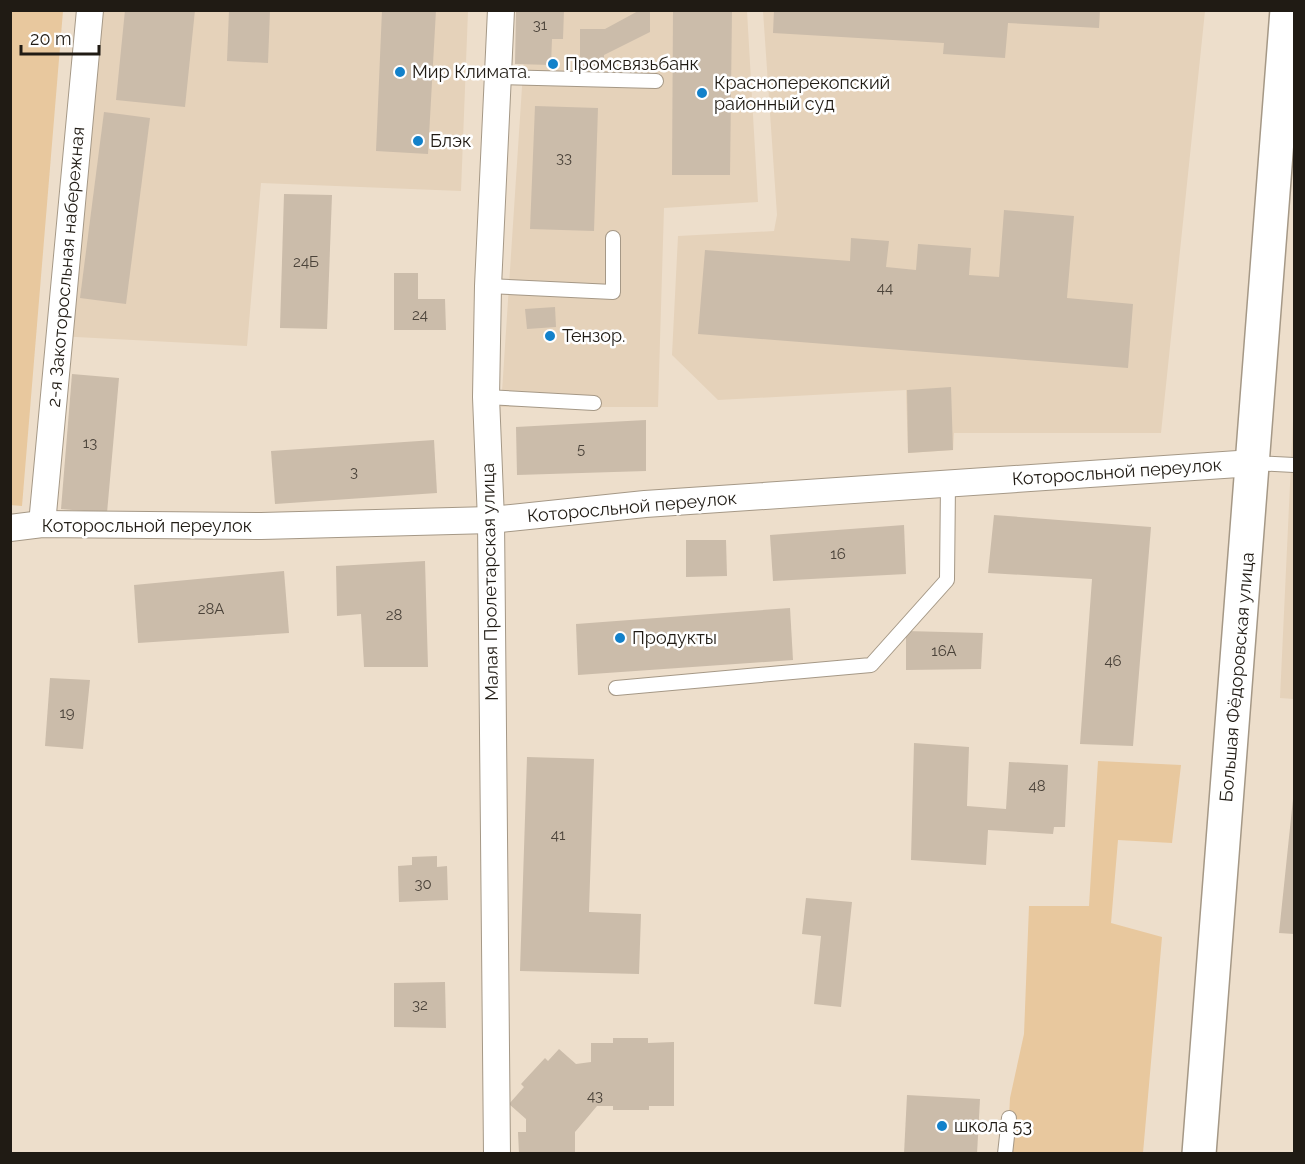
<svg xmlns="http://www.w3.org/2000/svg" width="1305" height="1164" font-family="Raleway,sans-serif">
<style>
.built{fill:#e5d2ba}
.green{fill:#e8c89e}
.building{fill:#cbbcaa}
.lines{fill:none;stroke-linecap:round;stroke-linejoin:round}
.service-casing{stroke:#a59886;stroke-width:16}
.minor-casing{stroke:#a59886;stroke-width:28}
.secondary-casing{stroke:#a59886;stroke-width:36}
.service{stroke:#fff;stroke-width:14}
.minor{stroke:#fff;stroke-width:26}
.secondary{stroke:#fff;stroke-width:33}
.poi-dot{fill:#1281ca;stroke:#fff;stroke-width:2}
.labels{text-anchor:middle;stroke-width:5;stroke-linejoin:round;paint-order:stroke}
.number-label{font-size:15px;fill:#4b433a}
.poi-label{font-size:18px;fill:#201b14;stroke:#fff;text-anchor:start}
.street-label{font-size:18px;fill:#201b14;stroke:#fff}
</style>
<rect width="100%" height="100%" fill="#eddecb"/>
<!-- built -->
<g class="built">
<polygon points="83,11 468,11 461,191 261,183 247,346 57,336"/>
<polygon points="527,11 747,11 758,202 664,208 658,407 501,407"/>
<polygon points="763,11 1205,11 1161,433 954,433 953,450 908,453 906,390 718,400 672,355 678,236 774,231 777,215"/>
<polygon points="1294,399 1294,699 1280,698"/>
</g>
<!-- green -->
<g class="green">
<polygon points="10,11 63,11 22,506 10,505"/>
<polygon points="1098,761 1181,765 1172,843 1118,840 1111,923 1162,937 1143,1153 1007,1154 1010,1098 1024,1034 1029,906 1089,906"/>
</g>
<!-- building -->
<g class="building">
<polygon points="125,10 195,10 185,107 116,100"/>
<polygon points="229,10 270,10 268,63 227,61"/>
<polygon points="382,10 436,10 428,154 376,151"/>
<polygon points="516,10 564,10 563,39 552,39 551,65 515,64"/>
<polygon points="640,10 650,10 650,32 604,55 604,66 580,66 580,29 605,29"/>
<polygon points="673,10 732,10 730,175 672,175"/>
<polygon points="774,10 1100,10 1099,28 1008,23 1005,58 943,54 944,43 773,33"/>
<polygon points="535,106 598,108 594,231 530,229"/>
<polygon points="104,112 150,118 126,304 80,298"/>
<polygon points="284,194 332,195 327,329 280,328"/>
<polygon points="1004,210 1074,216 1067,298 1133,304 1128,368 698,334 705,250 850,261 851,238 889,241 886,267 916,270 918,244 971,248 969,275 999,277"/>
<polygon points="394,273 418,273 418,299 445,299 446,330 394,330"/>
<polygon points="555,307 556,327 527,329 525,309"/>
<polygon points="72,374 119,378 107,513 61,509"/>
<polygon points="951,387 953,450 908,453 907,390"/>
<polygon points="646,420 646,471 517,475 516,427"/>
<polygon points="434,440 437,493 275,504 271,451"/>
<polygon points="994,515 1151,527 1133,746 1080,744 1092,579 988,573"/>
<polygon points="904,525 906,574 773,581 770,535"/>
<polygon points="686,540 726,540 727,576 686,577"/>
<polygon points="425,561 428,667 364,667 361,614 337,616 336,566"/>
<polygon points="284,571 289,633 138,643 134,585"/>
<polygon points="790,608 793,660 578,675 576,624"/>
<polygon points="906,631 983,633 981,669 906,670"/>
<polygon points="50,678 90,680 83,749 45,746"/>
<polygon points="914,743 969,747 967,806 1006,809 1009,762 1068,765 1065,827 1054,827 1053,834 988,830 986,865 911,860"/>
<polygon points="527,757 594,759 589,912 641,914 639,974 520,971"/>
<polygon points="1293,799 1294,800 1294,934 1279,933"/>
<polygon points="437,856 437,867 447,866 448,900 399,902 398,866 412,865 412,857"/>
<polygon points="806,898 852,902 841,1007 814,1004 821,936 802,934"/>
<polygon points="445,982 446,1028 394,1027 394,983"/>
<polygon points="613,1038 648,1038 648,1043 674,1042 674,1106 649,1106 649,1110 613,1110 613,1106 597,1106 575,1132 575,1154 519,1154 518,1132 526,1132 526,1119 509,1104 524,1087 521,1084 545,1058 548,1061 559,1049 576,1064 591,1062 591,1043 613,1043"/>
<polygon points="907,1095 980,1099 977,1154 904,1154"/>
</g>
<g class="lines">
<!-- service casing -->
<g class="service-casing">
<g id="service">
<polyline points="498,77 656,81"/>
<polyline points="488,286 613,292 613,238"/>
<polyline points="486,397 594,403"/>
<polyline points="1253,463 1294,465"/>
<polyline points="616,688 871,665 947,580 948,483"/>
<polyline points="1005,1154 1009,1118"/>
</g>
</g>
<!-- minor casing -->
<g class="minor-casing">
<g id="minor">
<polyline points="42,524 90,10"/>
<polyline points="10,528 42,524 261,526 491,520 645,504 1253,463"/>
<polyline points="497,1154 491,520 486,397 488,286 501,10"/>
</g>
</g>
<!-- secondary casing -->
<g class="secondary-casing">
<polyline id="secondary" points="1199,1154 1287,10"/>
</g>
<!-- service -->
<use href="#service" class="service"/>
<!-- minor -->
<use href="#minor" class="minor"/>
<!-- secondary -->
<use href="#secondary" class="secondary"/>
</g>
<!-- markers -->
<g class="poi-dot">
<circle cx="553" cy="64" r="6"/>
<circle cx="400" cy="72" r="6"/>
<circle cx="702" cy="93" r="6"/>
<circle cx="418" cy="141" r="6"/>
<circle cx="550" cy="336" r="6"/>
<circle cx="620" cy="638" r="6"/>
<circle cx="942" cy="1126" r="6"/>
</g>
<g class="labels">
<!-- number labels -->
<g class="number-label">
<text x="540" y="30">31</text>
<text x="564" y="163">33</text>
<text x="306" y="267">24Б</text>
<text x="885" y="293">44</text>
<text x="420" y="320">24</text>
<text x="90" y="448">13</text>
<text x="581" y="454">5</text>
<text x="354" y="477">3</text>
<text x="838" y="559">16</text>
<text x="211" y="614">28А</text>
<text x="394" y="620">28</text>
<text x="944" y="656">16А</text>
<text x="1113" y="666">46</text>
<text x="67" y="718">19</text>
<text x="1037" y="791">48</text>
<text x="558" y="840">41</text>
<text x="423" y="889">30</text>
<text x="420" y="1010">32</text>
<text x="595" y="1101">43</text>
</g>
<!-- poi labels -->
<g class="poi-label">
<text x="565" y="70">Промсвязьбанк</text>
<text x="412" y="78">Мир Климата.</text>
<text x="714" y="89">Красноперекопский<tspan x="714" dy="21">районный суд</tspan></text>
<text x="430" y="147">Блэк</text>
<text x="562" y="342">Тензор.</text>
<text x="632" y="644">Продукты</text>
<text x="954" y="1132">школа 53</text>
</g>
<!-- street labels -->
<g class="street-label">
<text transform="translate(66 267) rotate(-85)" y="6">2-я Закоторосльная набережная</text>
<text transform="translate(1117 472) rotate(-4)" y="6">Которосльной переулок</text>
<text transform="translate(632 507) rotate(-5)" y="6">Которосльной переулок</text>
<text x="147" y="532">Которосльной переулок</text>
<text transform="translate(490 582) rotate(-91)" y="6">Малая Пролетарская улица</text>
<text transform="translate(1237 677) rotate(-85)" y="6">Большая Фёдоровская улица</text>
</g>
</g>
<!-- border -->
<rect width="1305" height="1164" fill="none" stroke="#201b14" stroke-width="24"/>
<!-- scale -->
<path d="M21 45v9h78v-9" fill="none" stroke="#201b14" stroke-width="3"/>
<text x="30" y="45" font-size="18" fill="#201b14" stroke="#ffffff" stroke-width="4.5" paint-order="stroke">20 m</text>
</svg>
